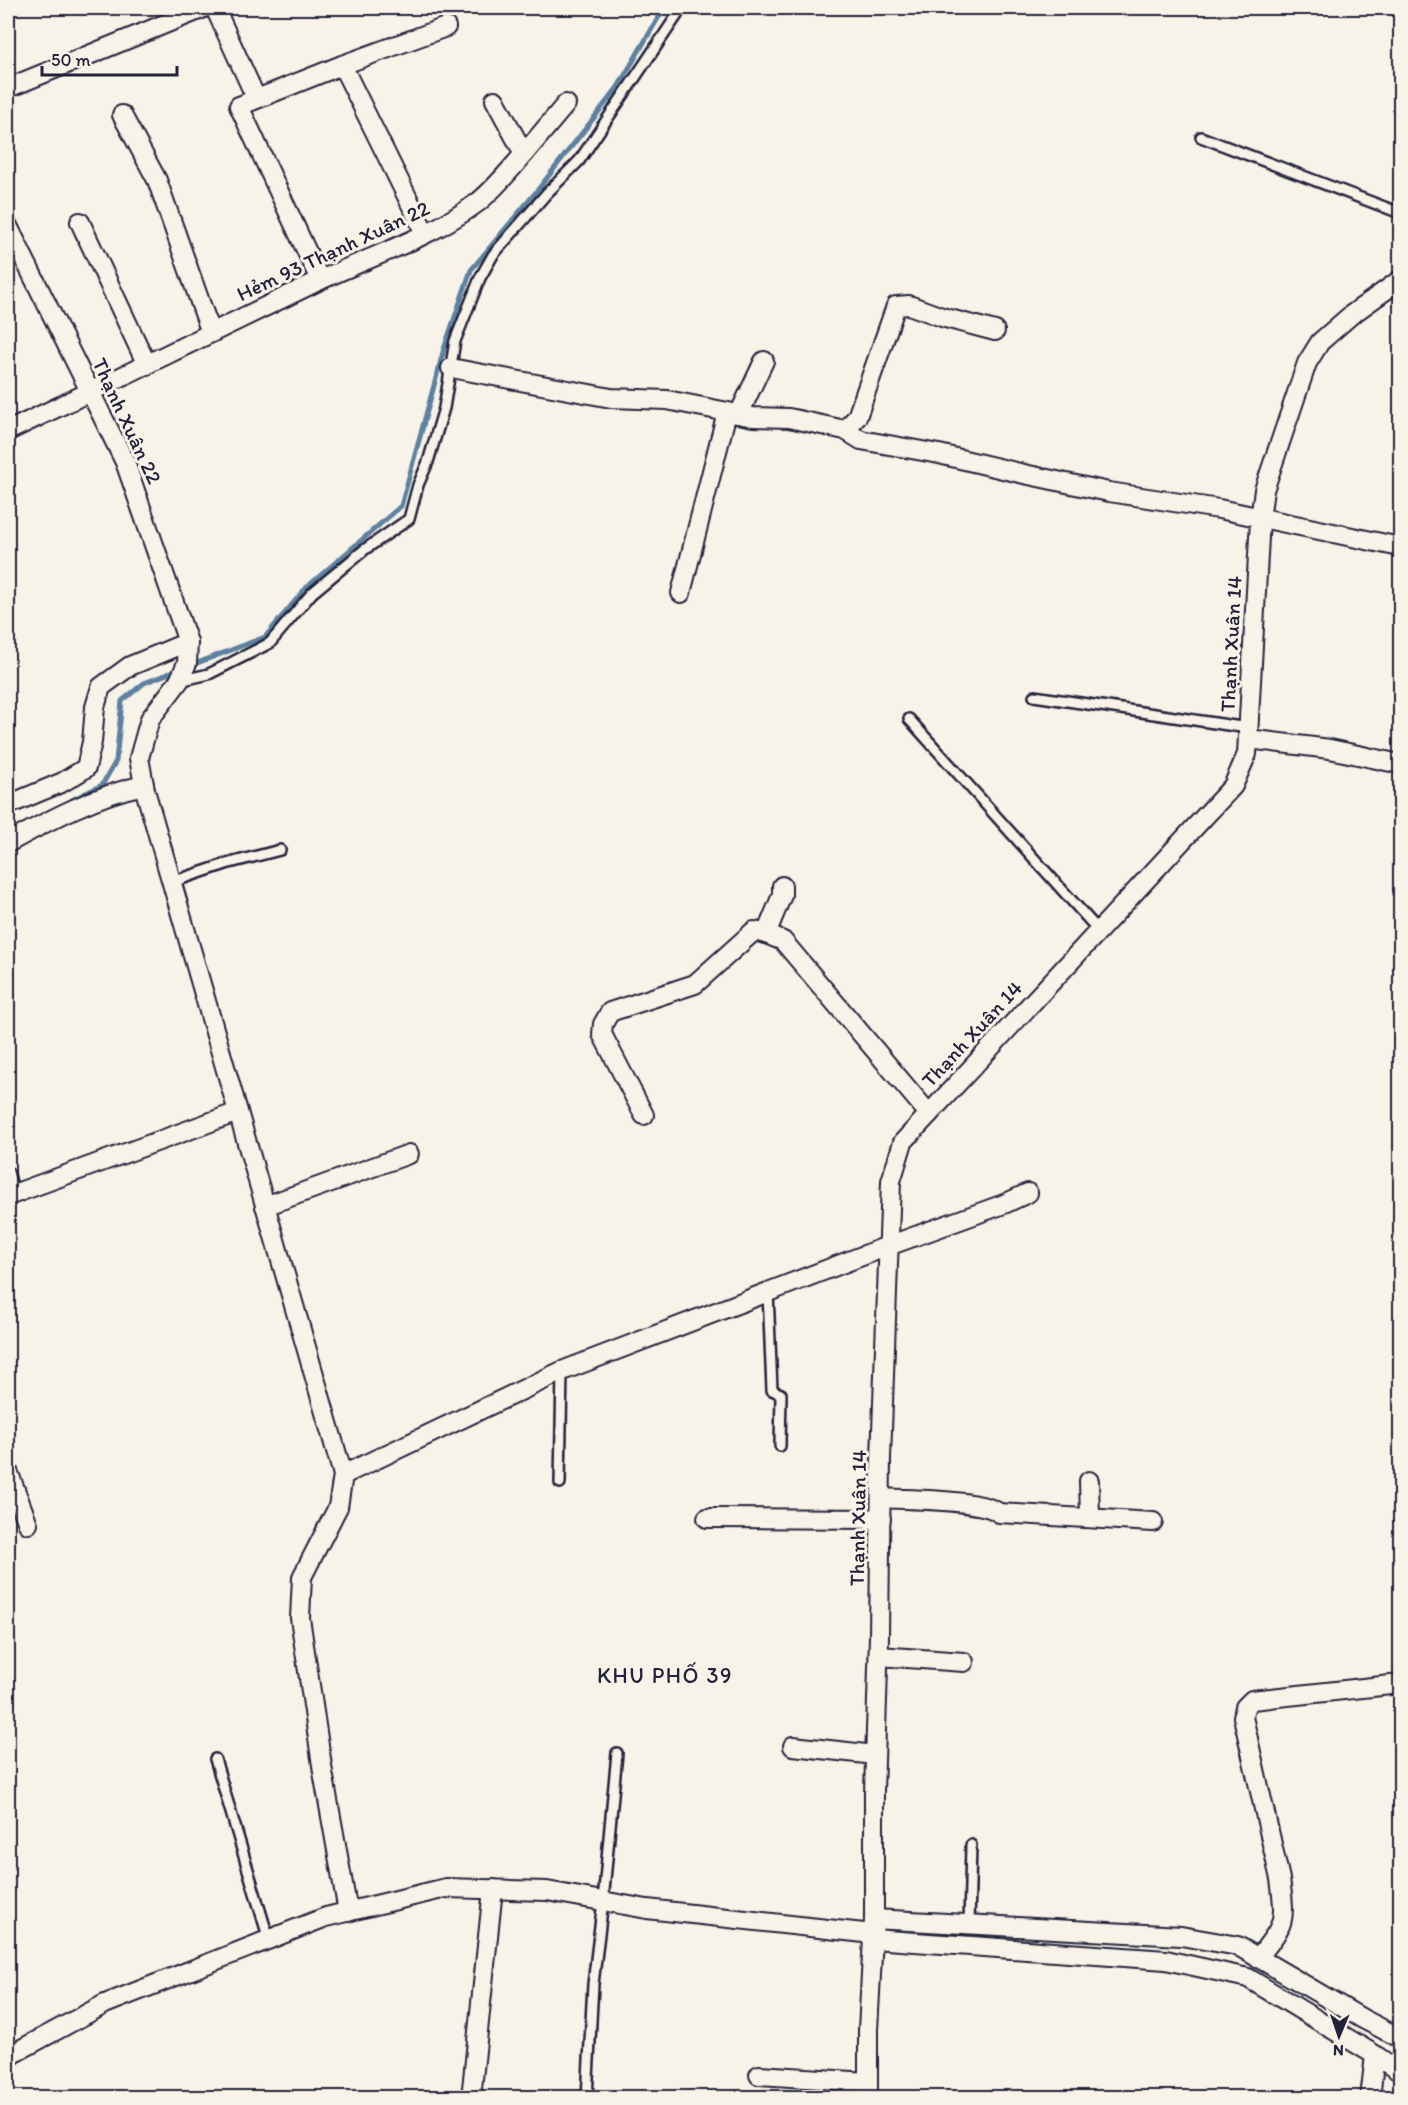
<svg xmlns="http://www.w3.org/2000/svg" width="1408" height="2105" font-family="Itim,sans-serif">
<style>
.lines{fill:none;stroke-linecap:round;stroke-linejoin:round}
.stream{stroke:#5d81a0;stroke-width:5}
.lane-casing{stroke:#22223b;stroke-width:14}
.street-casing{stroke:#22223b;stroke-width:22}
.lane{stroke:#f7f3e8;stroke-width:9}
.street{stroke:#f7f3e8;stroke-width:18}
.labels{text-anchor:middle;stroke-width:6;stroke-linejoin:round;paint-order:stroke}
.street-label{font-size:21px;fill:#22223b;stroke:#f7f3e8}
.neighbourhood-label{font-size:22px;letter-spacing:1.5px;fill:#22223b;stroke:#f7f3e8}
</style>
<rect width="100%" height="100%" fill="#f7f3e8"/>
<filter id="ink" filterUnits="userSpaceOnUse"><feTurbulence type="fractalNoise" baseFrequency=".0167" numOctaves="2"/><feDisplacementMap in="SourceGraphic" scale="12" xChannelSelector="R" yChannelSelector="G"/><feConvolveMatrix kernelMatrix="1 2 1 2 8 2 1 2 1" color-interpolation-filters="sRGB"/></filter>
<g filter="url(#ink)">
<g class="lines">
<!-- stream -->
<g class="stream">
<polyline points="192,665 265,637 305,589 401,506 444,349 471,270 536,192 618,87 664,8"/>
<polyline points="72,800 102,785 116,761 122,701 144,683 180,669"/>
</g>
<!-- lane casing -->
<g class="lane-casing">
<g id="lane">
<polyline points="1201,137 1400,213"/>
<polyline points="179,681 209,674 270,643 312,593 364,550 409,519 418,485 428,462 444,408 455,341 480,278 493,255 547,193 579,161 682,8"/>
<polyline points="1034,696 1248,728"/>
<polyline points="909,719 1099,931"/>
<polyline points="172,882 226,864 280,850"/>
<polyline points="8,1172 14,1193"/>
<polyline points="768,1292 772,1390 781,1394 780,1446"/>
<polyline points="560,1483 562,1371"/>
<polyline points="215,1759 269,1940"/>
<polyline points="969,1924 971,1845"/>
<polyline points="587,2098 593,1984 603,1901 617,1753"/>
</g>
</g>
<!-- street casing -->
<g class="street-casing">
<g id="street">
<polyline points="215,8 256,98"/>
<polyline points="342,65 425,233"/>
<polyline points="8,88 204,8"/>
<polyline points="122,115 157,180 211,333"/>
<polyline points="524,154 566,104"/>
<polyline points="80,222 147,365"/>
<polyline points="8,226 125,462 188,642 187,663 179,681 150,719 139,758 145,790 343,1475 338,1507 302,1577 300,1618 323,1772 348,1912"/>
<polyline points="320,280 239,106 342,65 446,27"/>
<polyline points="451,368 611,398 667,400 753,417 789,418 845,430 861,440 939,454 1024,474 1109,492 1219,509 1400,547"/>
<polyline points="739,414 764,361"/>
<polyline points="845,430 857,417 896,306 909,305 942,317 995,331"/>
<path d="M 8,431 C 109,383 209,334 310,285 C 365,258 427,240 477,203 C 494,190 509,171 524,154 L 495,100"/>
<polyline points="681,593 727,412"/>
<polyline points="1248,739 1330,749 1400,764"/>
<polyline points="8,805 63,782 86,768 92,742 95,707 101,687 130,666 188,642"/>
<path d="M 8,843 C 51,819 96,795 144,785"/>
<polyline points="766,934 782,895 782,886"/>
<polyline points="644,1115 602,1034 603,1024 610,1012 695,984 754,931 766,934 783,941 929,1114"/>
<polyline points="8,1196 238,1112"/>
<polyline points="265,1206 409,1154"/>
<polyline points="8,1471 28,1524"/>
<polyline points="343,1475 562,1371 888,1246 1004,1204 1028,1193"/>
<polyline points="1089,1481 1090,1517"/>
<path d="M 881,1498 C 906,1500 983,1499 999,1513 L 1153,1522"/>
<polyline points="707,1518 881,1519"/>
<polyline points="879,1656 964,1662"/>
<polyline points="793,1746 875,1755"/>
<polyline points="874,1919 1181,1936 1238,1946 1363,2019 1400,2038"/>
<polyline points="873,1939 1166,1960 1248,1978 1375,2055 1370,2098"/>
<path d="M 1258,1958 C 1285,1923 1286,1923 1280,1879 L 1243,1717 L 1245,1707 L 1252,1700 L 1400,1684"/>
<polyline points="1375,2055 1400,2072"/>
<polyline points="8,2059 16,2052 105,2004 326,1917 446,1888 547,1891 647,1909 873,1934"/>
<polyline points="759,2075 868,2082"/>
<polyline points="471,2098 493,1889"/>
<polyline points="868,2098 868,2030 874,1919 874,1792 879,1637 881,1458 891,1181 903,1142 1233,786 1247,754 1260,519 1264,490 1307,363 1320,342 1351,315 1400,280"/>
</g>
</g>
<!-- lane -->
<use href="#lane" class="lane"/>
<!-- street -->
<use href="#street" class="street"/>
</g>
</g>
<g class="labels">
<!-- street labels -->
<g class="street-label">
<text transform="translate(333 251) rotate(-25)" y="7">Hẻm 93 Thạnh Xuân 22</text>
<text transform="translate(127 421) rotate(65)" y="7">Thạnh Xuân 22</text>
<text transform="translate(1231 644) rotate(-87)" y="7">Thạnh Xuân 14</text>
<text transform="translate(972 1034) rotate(-47)" y="7">Thạnh Xuân 14</text>
<text transform="translate(858 1518) rotate(-89)" y="7">Thạnh Xuân 14</text>
</g>
<!-- neighbourhood labels -->
<g class="neighbourhood-label">
<text x="665" y="1683">KHU PHỐ 39</text>
</g>
</g>
<!-- margin -->
<rect width="1408" height="2105" fill="none" stroke="#f7f3e8" stroke-width="30"/>
<rect x="15" y="15" width="1378" height="2075" fill="none" stroke="#22223b" stroke-width="2" filter="url(#ink)"/>
<!-- north arrow -->
<g transform="translate(1339 2036) rotate(182)" stroke="#f7f3e8" stroke-width="4.5" paint-order="stroke">
<path d="M0-4.5L10 22L0 15L-10 22Z" fill="#22223b"/>
<text y="-9" font-size="16" font-weight="bold" text-anchor="middle" fill="#22223b">N</text>
</g>
<!-- scale -->
<path d="M42 66v9h135v-9" fill="none" stroke="#22223b" stroke-width="3"/>
<text x="51" y="66" font-size="18" fill="#22223b" stroke="#f7f3e8" stroke-width="4.5" paint-order="stroke">50 m</text>
</svg>
